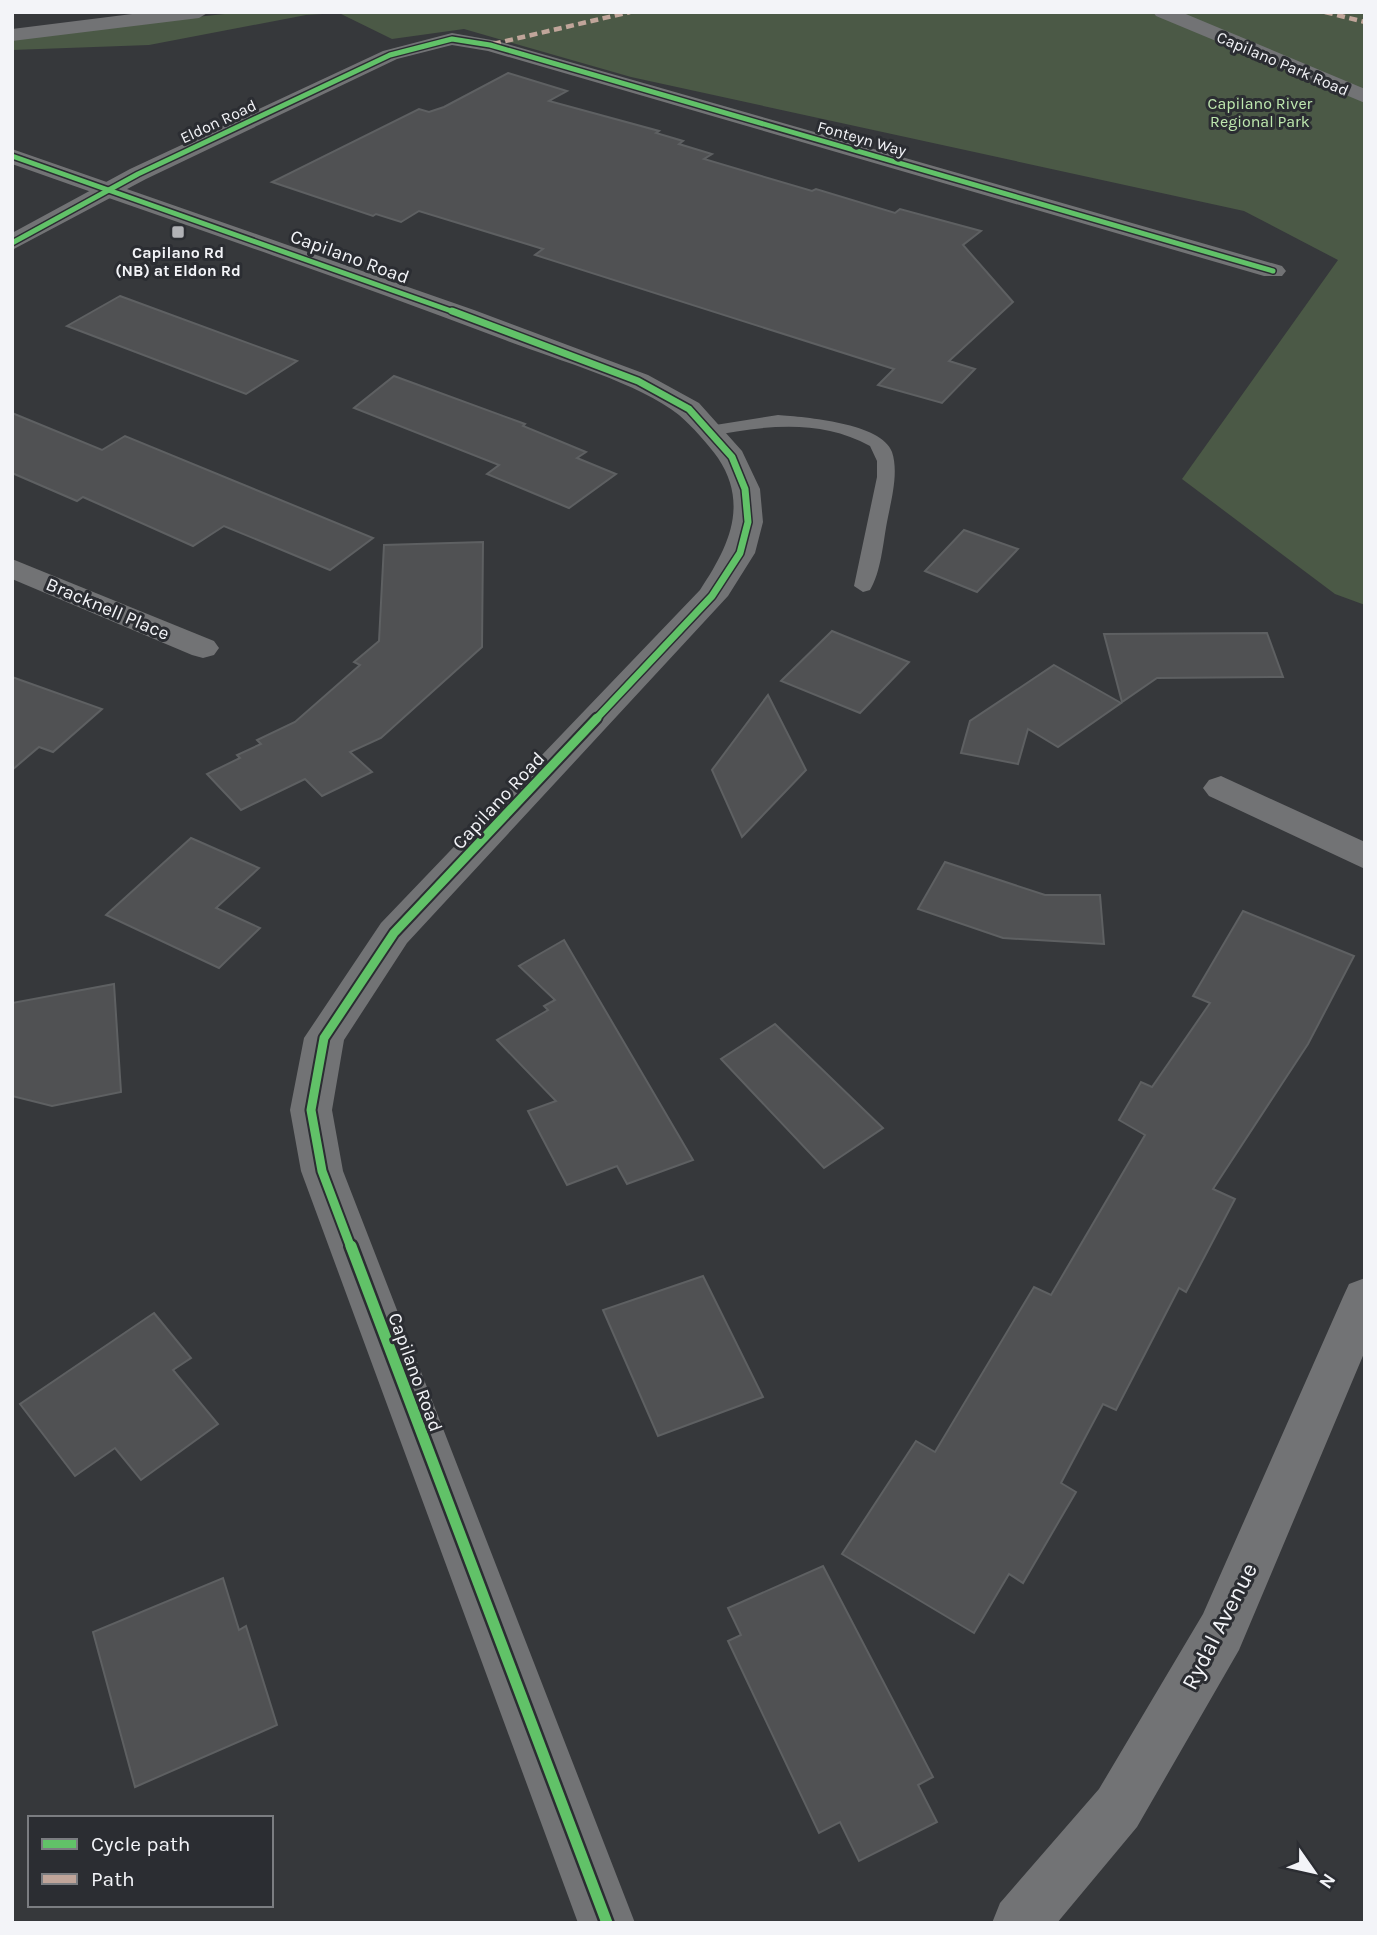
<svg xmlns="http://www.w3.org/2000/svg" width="1377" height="1935" font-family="Karla,sans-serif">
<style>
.green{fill:#4b5946}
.building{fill:#505153;stroke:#5e6062;stroke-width:2}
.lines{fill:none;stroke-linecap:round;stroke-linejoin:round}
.lane{fill:#727375;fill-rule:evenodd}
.street{fill:#727375;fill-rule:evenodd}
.secondary{fill:#727375;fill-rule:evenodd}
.quiet{stroke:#c0a59a;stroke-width:4.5;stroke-dasharray:8 4.5;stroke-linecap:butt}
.cycleway-far3-casing{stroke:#2b2d32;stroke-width:8}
.cycleway-far2-casing{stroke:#2b2d32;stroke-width:10}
.cycleway-far1-casing{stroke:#2b2d32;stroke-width:13}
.cycleway-casing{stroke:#2b2d32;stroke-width:16}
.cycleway-far3{stroke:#61c268;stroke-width:5}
.cycleway-far2{stroke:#61c268;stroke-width:7}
.cycleway-far1{stroke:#61c268;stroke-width:9}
.cycleway{stroke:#61c268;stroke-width:11}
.poi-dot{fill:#b1b2b6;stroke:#2b2d32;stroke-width:2.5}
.labels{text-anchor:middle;stroke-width:6;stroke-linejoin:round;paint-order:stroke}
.far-street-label{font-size:16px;fill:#f3f4f8;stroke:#2b2d32}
.far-park-label{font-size:16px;fill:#bee8af;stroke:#2b2d32}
.far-poi-label{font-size:16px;font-weight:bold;fill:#f3f4f8;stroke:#2b2d32}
.street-label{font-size:19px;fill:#f3f4f8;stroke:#2b2d32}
.near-street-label{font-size:23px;fill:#f3f4f8;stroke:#2b2d32}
</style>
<rect width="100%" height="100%" fill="#36383b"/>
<!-- green -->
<polygon class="green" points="244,12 1365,12 1365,605 1335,594 1182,479 1338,260 1244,211 631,77 464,29 392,39 339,13 306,15 149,45 12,50 12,36"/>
<!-- building -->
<g class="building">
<polygon points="508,73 567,91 549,101 659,131 656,133 683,141 679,144 712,154 704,159 812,191 816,189 895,213 900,209 981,231 963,245 1013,302 949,361 975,369 942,403 878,385 894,369 535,255 543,249 419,211 401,222 376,214 373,216 272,182 419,109 429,112 444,107"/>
<polygon points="120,296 297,361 246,394 67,326"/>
<polygon points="394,376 525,424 523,426 586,452 577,458 616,474 569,508 487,474 499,465 354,408"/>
<polygon points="12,413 102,450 125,436 373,538 330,570 224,526 193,546 83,497 77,501 12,473"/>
<polygon points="964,530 1018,549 977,592 925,571"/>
<polygon points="483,542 482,647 381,738 350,752 372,772 322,796 305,779 241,810 207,774 240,758 237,755 261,744 257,740 295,722 360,665 354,662 379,641 384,545"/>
<polygon points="832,631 909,662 860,713 781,681"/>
<polygon points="1267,633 1283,677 1157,678 1122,702 1104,634"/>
<polygon points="1054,665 1121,703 1058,747 1028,729 1018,764 961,753 970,721"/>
<polygon points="12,677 102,709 53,752 39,747 12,770"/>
<polygon points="768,695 806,770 742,837 712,770"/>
<polygon points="191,838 259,868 216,908 260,928 219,968 106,915"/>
<polygon points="945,862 1045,895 1100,895 1104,944 1003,938 918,909"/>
<polygon points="1243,911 1354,956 1308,1044 1213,1189 1235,1199 1186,1292 1179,1288 1116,1410 1103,1404 1061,1483 1076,1492 1023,1583 1009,1574 974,1633 842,1554 916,1441 935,1452 1034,1287 1051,1295 1145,1135 1119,1120 1141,1082 1152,1087 1210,1003 1193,996"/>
<polygon points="564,940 588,981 693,1160 627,1184 617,1166 567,1185 528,1111 556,1101 497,1040 548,1010 544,1006 555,1000 519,966"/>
<polygon points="114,984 121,1092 52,1106 12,1096 12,1003"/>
<polygon points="775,1024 883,1128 824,1168 721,1059"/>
<polygon points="703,1276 763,1397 658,1436 603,1310"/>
<polygon points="154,1313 191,1358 173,1370 218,1424 141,1480 115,1448 75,1476 20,1404"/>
<polygon points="823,1566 933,1777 918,1785 937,1822 859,1861 840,1822 819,1833 728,1641 741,1635 728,1608"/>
<polygon points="223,1578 239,1630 246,1626 277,1725 135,1787 93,1632"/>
</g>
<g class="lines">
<!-- lane -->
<path class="lane" d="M 778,415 C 805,417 882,423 892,452 C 899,473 891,501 887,522 C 883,543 881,572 870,590 L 863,592 L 854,586 L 877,477 L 877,461 L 870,446 C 819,418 764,426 709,436 L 701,431 L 709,426 Z"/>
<!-- street -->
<g class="street">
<polygon points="148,12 209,12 199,18 12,41 12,29"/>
<polygon points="1153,12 1181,12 1365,89 1365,103 1156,16"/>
<polygon points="452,33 497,41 1282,266 1286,271 1282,276 1264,276 488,51 452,45 397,59 146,179 12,250 12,233 130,169 383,51"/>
<polygon points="12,559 214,641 219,648 214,655 203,658 192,655 12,579"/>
<polygon points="1221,776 1365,842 1365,869 1209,796 1203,788 1209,780"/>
<polygon points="1365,1278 1365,1351 1239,1650 1137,1827 1057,1923 992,1923 1000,1903 1099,1789 1203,1614 1343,1297 1349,1284"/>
</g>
<!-- secondary -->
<path class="secondary" d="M 12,149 L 474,310 L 648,375 L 699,403 L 742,451 L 760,489 L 763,522 L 755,553 L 728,596 L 407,943 L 344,1040 L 332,1110 L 343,1171 L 635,1923 L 578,1923 L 301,1171 L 290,1110 L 304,1038 L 381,923 L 700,590 C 727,549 750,506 718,458 C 708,444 692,426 679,415 C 640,383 554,359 505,340 C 342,278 176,222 12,164 Z"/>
<!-- quiet -->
<g class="quiet">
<polyline points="1325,12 1365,22"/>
<polyline points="493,44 630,12"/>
</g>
<!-- cycleway-far3 casing -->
<g class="cycleway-far3-casing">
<g id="cycleway-far3">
<polyline points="12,156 457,313"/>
<polyline points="12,243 138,174 390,55 452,39 490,45 1273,271"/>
</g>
</g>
<!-- cycleway-far2 casing -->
<g class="cycleway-far2-casing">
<polyline id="cycleway-far2" points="452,311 638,381 689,409 732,457 745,489 748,522 740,553 712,596 596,719"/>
</g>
<!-- cycleway-far1 casing -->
<g class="cycleway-far1-casing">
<polyline id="cycleway-far1" points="351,1248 322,1171 311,1110 324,1038 394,933 597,718"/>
</g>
<!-- cycleway casing -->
<g class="cycleway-casing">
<polyline id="cycleway" points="351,1246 607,1923"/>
</g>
<!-- cycleway-far3 -->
<use href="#cycleway-far3" class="cycleway-far3"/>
<!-- cycleway-far2 -->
<use href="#cycleway-far2" class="cycleway-far2"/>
<!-- cycleway-far1 -->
<use href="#cycleway-far1" class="cycleway-far1"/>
<!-- cycleway -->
<use href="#cycleway" class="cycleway"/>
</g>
<!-- markers -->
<rect class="poi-dot" x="171" y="225" width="14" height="14" rx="3.5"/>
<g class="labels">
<!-- far-street labels -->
<g class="far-street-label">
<text transform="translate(1283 63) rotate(23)" y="6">Capilano Park Road</text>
<text transform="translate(218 121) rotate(-25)" y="6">Eldon Road</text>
<text transform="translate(862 138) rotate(16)" y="6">Fonteyn Way</text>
</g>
<!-- far-park labels -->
<g class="far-park-label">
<text x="1260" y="109">Capilano River<tspan x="1260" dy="18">Regional Park</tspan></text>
</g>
<!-- far-poi labels -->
<g class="far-poi-label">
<text x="178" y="258">Capilano Rd<tspan x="178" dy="18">(NB) at Eldon Rd</tspan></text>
</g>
<!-- street labels -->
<g class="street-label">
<text transform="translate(350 256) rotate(20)" y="7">Capilano Road</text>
<text transform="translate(108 608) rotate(23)" y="7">Bracknell Place</text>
<text transform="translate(498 800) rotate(-47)" y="7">Capilano Road</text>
<text transform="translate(416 1372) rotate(70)" y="7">Capilano Road</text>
</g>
<!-- near-street labels -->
<g class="near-street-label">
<text transform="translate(1219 1626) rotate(-63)" y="8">Rydal Avenue</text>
</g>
</g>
<!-- border -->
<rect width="1377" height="1935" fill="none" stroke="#f3f4f8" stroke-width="28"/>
<!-- legend -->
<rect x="28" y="1816" width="245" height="91" fill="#2b2d32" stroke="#7b7d81" stroke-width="2"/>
<rect x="42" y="1839" width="35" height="10" fill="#61c268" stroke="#7b7d81" stroke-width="2"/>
<text x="91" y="1851" font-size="21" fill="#f3f4f8">Cycle path</text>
<rect x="42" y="1874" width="35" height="10" fill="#c0a59a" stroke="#7b7d81" stroke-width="2"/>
<text x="91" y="1886" font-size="21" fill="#f3f4f8">Path</text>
<!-- north arrow -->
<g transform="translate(1314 1872) rotate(124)" stroke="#2b2d32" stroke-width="5" paint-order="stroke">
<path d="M0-5L12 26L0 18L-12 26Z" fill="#f3f4f8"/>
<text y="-10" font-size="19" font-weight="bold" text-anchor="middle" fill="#f3f4f8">N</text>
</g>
</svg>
